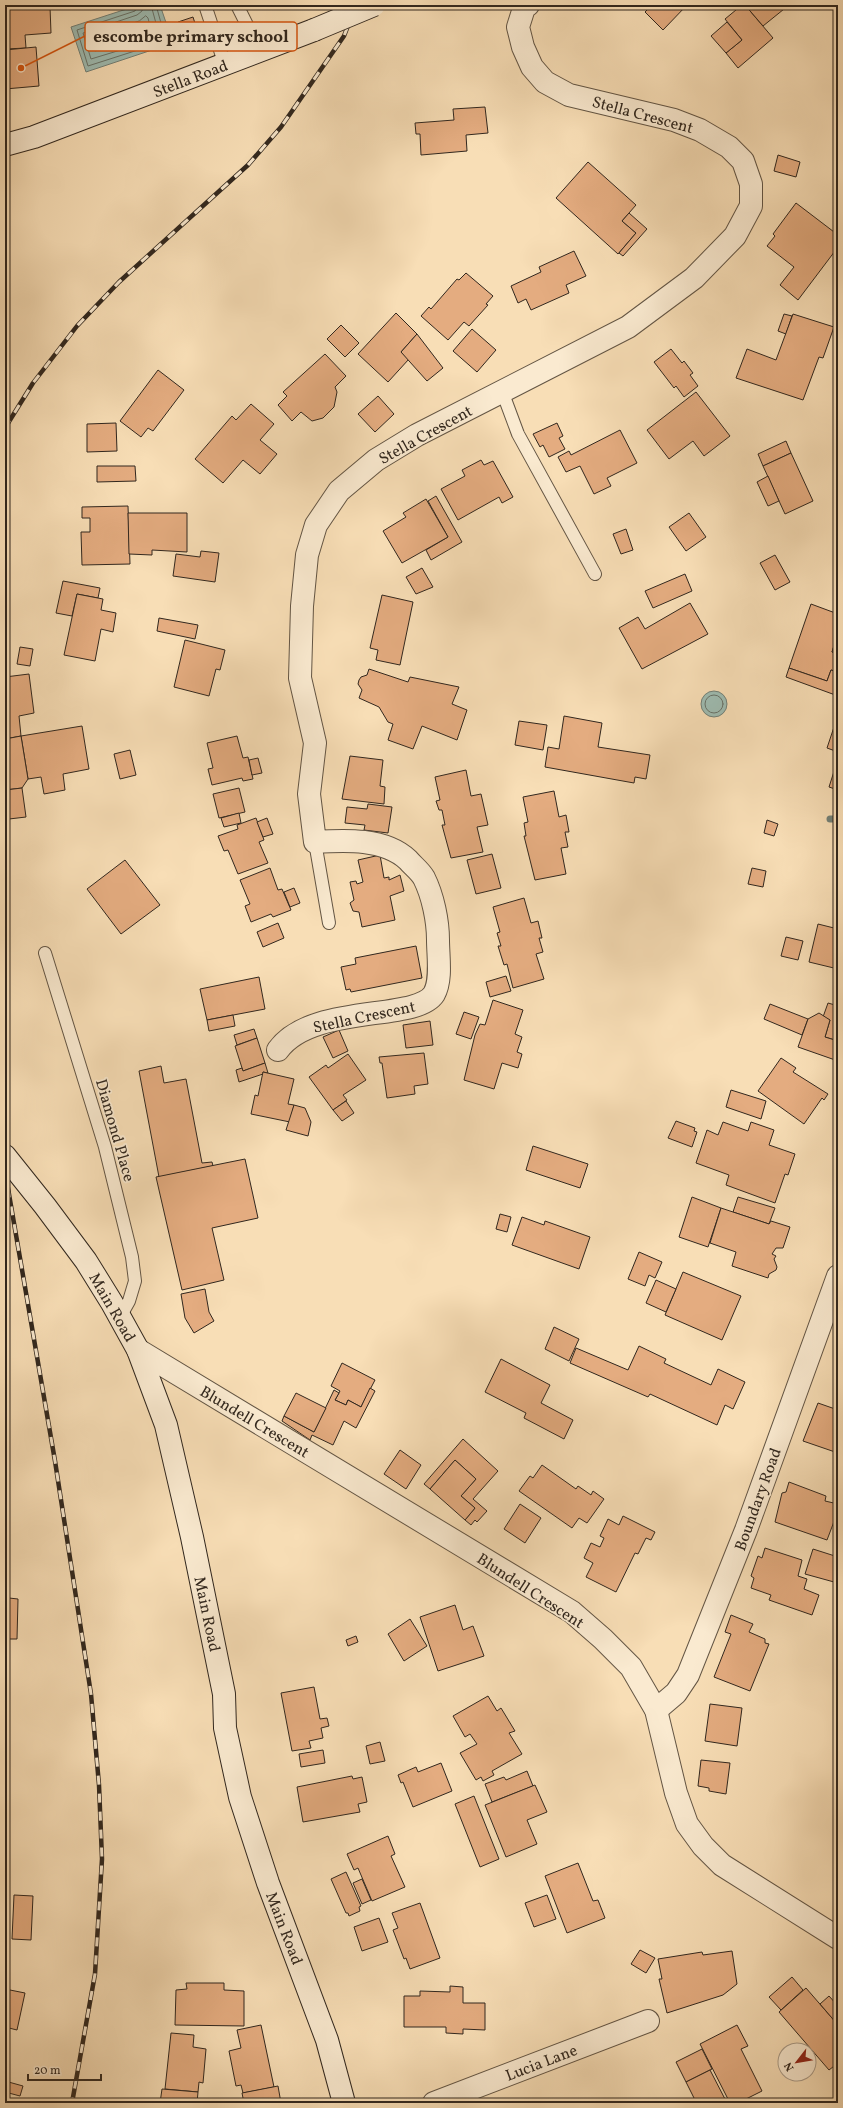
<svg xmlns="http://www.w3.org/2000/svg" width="843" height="2108" font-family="Vollkorn,serif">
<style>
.water{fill:#9ebcb2;stroke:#728077}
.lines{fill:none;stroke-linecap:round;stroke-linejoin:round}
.shore{stroke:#687268;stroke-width:1}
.stream{stroke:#728077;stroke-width:7}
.building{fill:#e4ac80;stroke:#31271e}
.lane-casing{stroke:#635544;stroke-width:14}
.street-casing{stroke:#635544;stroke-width:24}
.secondary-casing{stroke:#31271e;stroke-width:24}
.lane{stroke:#faead0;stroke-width:12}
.street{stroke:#faead0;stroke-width:22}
.secondary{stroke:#faead0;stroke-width:22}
.rail-casing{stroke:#31271e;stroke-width:4.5}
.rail{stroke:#faead0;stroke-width:3;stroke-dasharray:9;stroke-linecap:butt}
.secondary-bridge-casing{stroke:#31271e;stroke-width:24;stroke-linecap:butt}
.secondary-bridge{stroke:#faead0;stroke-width:22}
.labels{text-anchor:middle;stroke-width:3.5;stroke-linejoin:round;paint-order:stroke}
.street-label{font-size:16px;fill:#31271e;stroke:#faead0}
.leader{fill:none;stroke:#d6540e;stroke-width:1.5}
.callout-dot{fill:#d6540e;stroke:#faead0;stroke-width:1.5}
.callout{fill:#faead0;stroke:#d6540e;stroke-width:1.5}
.callout-label{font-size:17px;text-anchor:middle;font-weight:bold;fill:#31271e}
</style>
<rect width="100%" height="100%" fill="#f8deb6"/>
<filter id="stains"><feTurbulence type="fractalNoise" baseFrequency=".005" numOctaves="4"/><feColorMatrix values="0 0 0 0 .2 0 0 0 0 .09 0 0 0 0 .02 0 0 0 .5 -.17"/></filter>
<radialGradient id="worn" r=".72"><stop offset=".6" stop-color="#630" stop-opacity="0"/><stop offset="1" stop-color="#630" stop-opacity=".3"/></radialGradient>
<!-- water -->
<g class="water">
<polygon points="139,5 160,5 173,43 86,72 71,27"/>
<circle cx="714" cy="704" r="13"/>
</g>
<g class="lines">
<!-- shore -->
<g class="shore">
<polyline points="138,5 135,11 77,30 88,66 166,41 156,5"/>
<polyline points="143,5 142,11 137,15 83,33 91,59 160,38 151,5"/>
<polygon points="146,16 148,18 152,34 95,51 91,37 139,21"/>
<circle cx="714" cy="704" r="9"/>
</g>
<!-- stream -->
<polyline class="stream" points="830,819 838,819"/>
</g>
<!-- building -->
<g class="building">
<polygon points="5,5 23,5 23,9 50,7 51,33 25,35 26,48 6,49"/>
<polygon points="652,5 687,5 663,30 645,12"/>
<polygon points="742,5 745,5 773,38 738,68 726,53 742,40 725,19"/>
<polygon points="745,5 789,5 763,26"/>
<polygon points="193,17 199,36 185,41 178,22"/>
<polygon points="727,22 742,40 726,53 711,36"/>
<polygon points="36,47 39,86 5,89 5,50"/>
<polygon points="485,107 488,133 466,135 467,151 421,155 420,134 416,134 415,123 454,120 453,109"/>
<polygon points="778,155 800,162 796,177 774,171"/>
<polygon points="588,162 636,205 622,221 636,233 618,254 556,198"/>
<polygon points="796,203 838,235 838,247 798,300 780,285 794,267 767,246 775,236 773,234"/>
<polygon points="629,213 647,229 623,256 619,253 636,233 622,221"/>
<polygon points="574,251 586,276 566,285 569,293 531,310 526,299 518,303 511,286 541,272 539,267"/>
<polygon points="466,273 493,296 486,304 488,305 469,326 464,322 448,340 421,316 429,307 431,309 457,279 459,280"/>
<polygon points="396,313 417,334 401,352 409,359 388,382 358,354"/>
<polygon points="784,314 792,316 786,334 778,331"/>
<polygon points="793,314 834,327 823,358 819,357 803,400 736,378 747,349 776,360"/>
<polygon points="341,325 359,343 345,357 327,339"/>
<polygon points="472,329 496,350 477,372 453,351"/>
<polygon points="417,334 443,368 427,381 401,352"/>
<polygon points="671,349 682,363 684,361 693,373 690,375 698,386 684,397 676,386 674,388 654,362"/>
<polygon points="325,354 346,376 335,387 337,392 334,407 323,418 312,421 301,412 292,421 278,405 287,396 283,392"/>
<polygon points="158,370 184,390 153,431 148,428 141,437 120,421"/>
<polygon points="696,392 730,436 704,456 693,441 669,459 647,430"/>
<polygon points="378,396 394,414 375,432 358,414"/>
<polygon points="251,404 274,424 260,440 277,454 260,474 243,460 223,483 195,459 232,416 236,420"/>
<polygon points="116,423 117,451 87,452 87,424"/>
<polygon points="557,423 563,436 559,438 565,449 549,457 543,445 540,447 533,434"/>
<polygon points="620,430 637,463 607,478 611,486 594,494 580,466 566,472 558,457 569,451 571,455"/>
<polygon points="786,441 791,453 763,466 758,454"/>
<polygon points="791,453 813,501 785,514 763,466"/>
<polygon points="481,460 484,465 493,461 513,497 502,503 499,497 458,520 441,489 465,476 462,470"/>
<polygon points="97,466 135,466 136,481 97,482"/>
<polygon points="768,476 779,501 768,506 757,482"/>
<polygon points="436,496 462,542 431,560 426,550 448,537 428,501"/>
<polygon points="426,499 448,537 402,563 383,531 406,517 403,513"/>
<polygon points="128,506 130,564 82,565 81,532 90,532 90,518 82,518 82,507"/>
<polygon points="128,513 187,513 187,552 152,550 152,555 129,554"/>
<polygon points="689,513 706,537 686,551 669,527"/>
<polygon points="626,529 633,550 621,554 613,534"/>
<polygon points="201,551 219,553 215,582 173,576 176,554 200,557"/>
<polygon points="775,555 790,582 775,590 760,563"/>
<polygon points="422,568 433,587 416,594 406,577"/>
<polygon points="685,574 692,591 653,608 645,591"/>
<polygon points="63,581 100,588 98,598 77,594 72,616 56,613"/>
<polygon points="77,594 103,599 101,610 116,613 113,632 101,629 95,661 64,655"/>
<polygon points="382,595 413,602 400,665 376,660 378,650 370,648"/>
<polygon points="690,603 708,634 642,669 619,628 638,617 645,629"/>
<polygon points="811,604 838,614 838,633 832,652 838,654 838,672 831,670 827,681 789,668"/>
<polygon points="159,618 198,625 195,639 157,631"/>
<polygon points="838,633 838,654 832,652"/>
<polygon points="185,640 225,650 220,670 216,669 209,696 174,687"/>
<polygon points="20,647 33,649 30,666 17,664"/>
<polygon points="789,668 827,681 831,670 838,672 838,696 786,677"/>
<polygon points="369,669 408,682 410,677 459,687 452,704 467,710 457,740 422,726 413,749 388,740 393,724 388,722 379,707 359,698 362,690 358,684 359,680 361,677 367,675"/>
<polygon points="29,674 34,713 19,716 21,736 5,739 5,677"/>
<polygon points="564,716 602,723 598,747 650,755 646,779 635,777 634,783 545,767 548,747 559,749"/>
<polygon points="519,721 547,725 543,750 515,745"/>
<polygon points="82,726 89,769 63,774 65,790 44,794 41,777 28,779 21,736"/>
<polygon points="834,727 838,728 838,752 827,748"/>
<polygon points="21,736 28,779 22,788 5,790 5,739"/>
<polygon points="237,736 243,758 248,757 253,779 243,781 242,778 212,785 208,769 213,768 207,743"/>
<polygon points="130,750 136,775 120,779 114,754"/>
<polygon points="350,756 383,760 380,786 385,787 384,804 342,799"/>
<polygon points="258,758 262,773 252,775 249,760"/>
<polygon points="838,759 838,790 829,787"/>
<polygon points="466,770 471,796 481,794 488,825 477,827 483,852 451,858 442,825 445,825 442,810 439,810 436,801 440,800 435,777"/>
<polygon points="22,788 26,817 9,819 5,790"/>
<polygon points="239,788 245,812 219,818 213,794"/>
<polygon points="554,791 559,817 566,815 569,832 565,832 568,847 561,848 566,874 535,880 524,836 526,836 524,823 528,822 523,797"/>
<polygon points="368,804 392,807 388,833 364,830 365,825 345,823 347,807 367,809"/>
<polygon points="239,813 241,823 224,827 221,818"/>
<polygon points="256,818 264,840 259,842 268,863 238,874 228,850 224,851 218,836 238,829 237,825"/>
<polygon points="267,818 273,834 263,837 257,822"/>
<polygon points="767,820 778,824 774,836 764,833"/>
<polygon points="492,854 501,888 476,894 467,860"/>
<polygon points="380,855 384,878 389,877 389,880 400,875 404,891 390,896 395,920 362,927 359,912 353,911 350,903 354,900 350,882 356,881 357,884 363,882 358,860"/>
<polygon points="125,860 160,905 121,934 87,889"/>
<polygon points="270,868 278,890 282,889 291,910 273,917 271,914 251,922 245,906 250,904 240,880"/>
<polygon points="752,868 766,871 763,887 748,884"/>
<polygon points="294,888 300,903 290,907 284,892"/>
<polygon points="524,898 531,923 538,921 542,938 539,938 543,952 536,954 544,979 513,988 507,964 504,965 498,946 501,946 497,933 500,932 493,907"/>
<polygon points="278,923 284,938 263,947 257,932"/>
<polygon points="818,924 838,929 838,969 809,962"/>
<polygon points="786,937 803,941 798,960 781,956"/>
<polygon points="416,946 422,978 351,992 350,989 346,990 341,967 356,964 355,958"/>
<polygon points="506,976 511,991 490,997 486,982"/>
<polygon points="259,977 265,1009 207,1020 200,989"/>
<polygon points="837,999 838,999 838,1041 825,1037 830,1020 823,1017 828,1003 835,1005"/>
<polygon points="493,1000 523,1010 515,1034 522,1037 517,1052 522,1054 518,1068 502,1063 494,1089 464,1080 475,1035 480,1024 485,1025"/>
<polygon points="770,1004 808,1019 802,1035 764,1019"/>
<polygon points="464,1012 479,1017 471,1039 456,1034"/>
<polygon points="819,1013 830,1020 825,1037 838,1041 838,1061 798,1047 808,1019"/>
<polygon points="233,1015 235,1026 209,1031 207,1020"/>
<polygon points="430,1021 433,1045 406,1048 403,1025"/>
<polygon points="254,1029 257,1038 237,1045 234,1035"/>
<polygon points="339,1030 348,1051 333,1058 323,1037"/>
<polygon points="257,1038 265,1063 243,1071 235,1046"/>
<polygon points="424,1053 428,1084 414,1086 415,1094 387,1098 382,1063 380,1063 379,1057"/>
<polygon points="348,1054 366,1080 343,1095 347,1100 333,1110 309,1077 326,1065 328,1068"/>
<polygon points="781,1058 796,1068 793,1072 828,1094 824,1100 822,1098 804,1124 758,1091"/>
<polygon points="265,1063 268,1073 263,1072 263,1074 239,1082 236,1070 242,1068 243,1071"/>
<polygon points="161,1066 164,1083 186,1079 202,1163 212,1162 213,1166 159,1177 139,1071"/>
<polygon points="263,1072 294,1079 288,1104 294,1105 290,1122 251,1114 255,1095 258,1096"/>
<polygon points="731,1090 766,1101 761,1119 726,1107"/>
<polygon points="346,1101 354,1113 342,1121 333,1110"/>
<polygon points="294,1105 305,1108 311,1122 308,1136 286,1130"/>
<polygon points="676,1121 695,1128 694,1131 697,1132 692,1147 668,1138"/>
<polygon points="723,1122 748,1131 751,1122 774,1130 769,1145 795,1154 788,1175 785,1174 775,1203 726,1185 729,1175 696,1163 707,1130 718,1135"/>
<polygon points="533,1146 588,1164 580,1188 526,1170"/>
<polygon points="245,1159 258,1218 212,1228 224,1280 182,1290 156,1177"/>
<polygon points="692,1197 721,1208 708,1247 679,1237"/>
<polygon points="738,1197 775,1208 769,1224 733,1212"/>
<polygon points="721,1208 769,1224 771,1221 790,1227 783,1248 776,1248 772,1254 776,1256 774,1259 777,1267 776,1270 769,1274 768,1278 732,1266 736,1252 710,1243"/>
<polygon points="500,1214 511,1217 507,1232 496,1229"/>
<polygon points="522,1217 544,1225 545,1221 590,1237 579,1269 512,1245"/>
<polygon points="639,1252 662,1262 655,1278 649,1275 645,1286 628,1279"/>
<polygon points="683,1272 741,1296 722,1340 665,1315"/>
<polygon points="656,1280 676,1289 666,1312 646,1303"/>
<polygon points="205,1289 209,1312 214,1321 194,1333 185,1318 181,1294"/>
<polygon points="554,1327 579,1339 569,1361 545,1349"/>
<polygon points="639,1346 666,1359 664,1363 711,1385 718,1369 745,1382 733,1409 725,1405 717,1425 650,1394 648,1397 570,1363 576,1348 628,1370"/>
<polygon points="501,1359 550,1385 541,1403 573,1420 564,1439 524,1418 526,1413 485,1392"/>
<polygon points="342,1363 375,1380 361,1407 348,1400 346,1405 335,1400 340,1391 331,1386"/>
<polygon points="370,1388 375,1391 356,1428 344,1421 333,1445 312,1435 310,1440 282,1421 284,1416 314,1432 334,1390 339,1393 335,1400 346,1405 348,1400 361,1407"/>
<polygon points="296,1393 326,1408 314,1432 284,1416"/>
<polygon points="818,1403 838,1410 838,1453 803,1441"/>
<polygon points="463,1439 498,1471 473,1499 487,1511 477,1522 475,1520 471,1525 465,1520 475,1508 461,1496 476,1479 455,1460 430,1489 424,1484"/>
<polygon points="400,1450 421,1465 406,1489 384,1474"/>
<polygon points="455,1460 476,1479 461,1496 475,1508 465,1520 430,1489"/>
<polygon points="542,1465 576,1489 578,1486 591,1495 593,1491 604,1499 587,1523 579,1518 572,1528 519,1491 530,1476 533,1478"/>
<polygon points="789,1482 826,1496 825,1501 838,1504 838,1511 827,1540 775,1522 782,1493 786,1492"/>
<polygon points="520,1504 541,1518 525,1543 504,1529"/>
<polygon points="623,1516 655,1532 651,1540 646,1538 638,1554 635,1553 616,1592 586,1577 593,1563 584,1558 591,1543 600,1547 604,1538 600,1536 608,1519 619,1525"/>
<polygon points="765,1548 802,1560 798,1576 807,1579 804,1589 819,1595 812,1615 769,1600 771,1595 751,1588 754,1578 751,1576 758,1556 762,1558"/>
<polygon points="813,1549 838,1557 838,1570 834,1582 805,1574"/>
<polygon points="5,1571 8,1571 9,1598 18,1599 17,1639 5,1639"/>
<polygon points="455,1605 463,1630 473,1626 484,1656 438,1671 420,1617"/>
<polygon points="731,1615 753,1624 749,1632 765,1639 765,1643 769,1644 750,1691 714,1677 731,1634 725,1632"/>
<polygon points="410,1619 427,1646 404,1661 388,1634"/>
<polygon points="356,1636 358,1642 348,1646 346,1640"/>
<polygon points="314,1687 320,1719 327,1718 329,1726 321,1728 323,1738 309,1741 311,1748 292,1751 281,1693"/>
<polygon points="488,1696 497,1711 501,1708 515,1731 509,1733 522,1754 492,1771 494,1775 483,1781 481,1777 476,1780 460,1753 477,1744 470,1734 465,1737 453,1716"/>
<polygon points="710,1704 742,1708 737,1746 705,1741"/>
<polygon points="380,1742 385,1761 370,1764 366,1746"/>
<polygon points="323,1750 325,1763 301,1767 299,1754"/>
<polygon points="701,1760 730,1763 726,1794 709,1791 709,1788 698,1786"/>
<polygon points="441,1763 452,1791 413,1807 403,1782 401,1783 398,1775 416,1767 418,1772"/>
<polygon points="527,1771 533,1786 492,1802 485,1784 504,1777 506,1780"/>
<polygon points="352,1776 353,1779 362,1777 367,1802 358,1804 360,1812 303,1822 297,1787"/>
<polygon points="535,1785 547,1812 527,1820 537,1844 506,1857 485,1805"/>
<polygon points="474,1796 499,1859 480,1867 455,1804"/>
<polygon points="388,1836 395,1854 391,1856 405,1887 372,1901 358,1868 354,1870 347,1854"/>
<polygon points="578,1863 593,1901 598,1900 605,1918 567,1933 545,1876"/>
<polygon points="346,1872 361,1906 359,1907 360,1911 349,1916 348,1913 346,1913 331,1879"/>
<polygon points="362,1879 371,1900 362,1904 353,1883"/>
<polygon points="14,1895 33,1896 31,1940 12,1939"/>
<polygon points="547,1895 556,1919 534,1927 525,1903"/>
<polygon points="420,1903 440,1958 410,1969 406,1958 404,1959 393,1930 398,1928 392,1913"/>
<polygon points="379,1918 388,1942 362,1951 354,1927"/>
<polygon points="640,1950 655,1958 646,1973 631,1964"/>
<polygon points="732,1951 737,1984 723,1995 667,2013 659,1979 662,1979 658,1959 702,1952 703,1955"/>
<polygon points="792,1977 803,1990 781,2010 769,1997"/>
<polygon points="186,1983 224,1983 224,1990 244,1991 244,2026 175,2025 176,1990 187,1989"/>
<polygon points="450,1986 463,1987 463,2003 485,2003 485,2030 463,2029 463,2034 446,2033 446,2027 404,2027 404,1996 420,1996 420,1991 450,1992"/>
<polygon points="806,1988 838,2025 838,2063 829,2070 779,2012"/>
<polygon points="5,1989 25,1993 17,2030 5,2027"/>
<polygon points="829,1996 838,2006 838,2025 820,2004"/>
<polygon points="261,2025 274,2087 243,2093 241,2085 236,2086 229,2051 241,2048 237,2030"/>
<polygon points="737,2025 748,2046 741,2049 762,2091 738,2103 730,2103 700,2044"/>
<polygon points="171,2033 194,2035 193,2047 206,2049 203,2083 199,2082 198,2092 165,2089"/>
<polygon points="702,2049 712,2069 686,2082 676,2062"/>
<polygon points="710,2070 726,2101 722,2103 693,2103 696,2102 686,2082"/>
<polygon points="5,2081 23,2086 20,2096 5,2092"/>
<polygon points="278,2086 281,2103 244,2103 242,2093"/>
<polygon points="162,2089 198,2092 197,2103 160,2103"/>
</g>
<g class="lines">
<!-- lane casing -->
<g class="lane-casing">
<g id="lane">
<polyline points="205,5 225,65"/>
<polyline points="237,5 260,51"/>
<polyline points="502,391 518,434 595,574"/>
<polyline points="315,842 329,923"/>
<polyline points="45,953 105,1147 132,1257 135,1281 129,1301 120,1317"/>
</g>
</g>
<!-- street casing -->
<g class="street-casing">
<g id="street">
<path d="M 278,1050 C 312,1003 416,1022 434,994 C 442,980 438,956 438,940 C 438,921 433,896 424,878 C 420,871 413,866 408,860 C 385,838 345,840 315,842 L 309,794 L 315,743 L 300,678 L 302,606 L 307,555 L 316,525 L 339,491 L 376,460 L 417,435 L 628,327 L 694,278 L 735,236 L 751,206 L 751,184 L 743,161 L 729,147 L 700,130 L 674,120 L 569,95 L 545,82 L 532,67 L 523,47 L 518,27 L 524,8 L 528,5"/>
<polyline points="138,1350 572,1612 603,1639 631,1667 656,1710 676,1793 687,1824 703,1846 722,1865 838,1938"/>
<polyline points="656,1710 676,1693 688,1675 746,1530 838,1276"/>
<polyline points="434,2103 648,2021"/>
</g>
</g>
<!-- secondary casing -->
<g class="secondary-casing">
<g id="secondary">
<polyline points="5,145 34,137 314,30"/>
<polyline points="5,1156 45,1206 86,1261 112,1303 138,1350 166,1425 192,1537 224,1694 225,1728 240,1797 268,1883 327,2040 344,2103"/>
</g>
</g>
<!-- lane -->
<use href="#lane" class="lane"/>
<!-- street -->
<use href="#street" class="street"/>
<!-- secondary -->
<use href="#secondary" class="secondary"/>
<!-- rail casing -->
<g class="rail-casing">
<g id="rail">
<polyline points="5,428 33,383 77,326 119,282 248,165 281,127 344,36 356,5"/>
<polyline points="5,1171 55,1461 91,1694 99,1785 102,1859 95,1974 72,2103"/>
</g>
</g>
<!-- rail -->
<use href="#rail" class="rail"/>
<!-- secondary-bridge casing -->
<g class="secondary-bridge-casing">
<polyline id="secondary-bridge" points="314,30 374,5"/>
</g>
<!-- secondary-bridge -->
<use href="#secondary-bridge" class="secondary-bridge"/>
</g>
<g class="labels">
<!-- street labels -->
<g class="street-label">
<text transform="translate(190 78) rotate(-21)" y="6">Stella Road</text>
<text transform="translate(643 114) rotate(15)" y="6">Stella Crescent</text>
<text transform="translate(425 434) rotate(-29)" y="6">Stella Crescent</text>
<text transform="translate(364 1016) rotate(-12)" y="6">Stella Crescent</text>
<text transform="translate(116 1130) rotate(74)" y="6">Diamond Place</text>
<text transform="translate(113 1307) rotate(60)" y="6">Main Road</text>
<text transform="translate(255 1421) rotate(31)" y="6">Blundell Crescent</text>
<text transform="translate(757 1499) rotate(-70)" y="6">Boundary Road</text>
<text transform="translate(531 1590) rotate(33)" y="6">Blundell Crescent</text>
<text transform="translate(208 1614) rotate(78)" y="6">Main Road</text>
<text transform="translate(285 1928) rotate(69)" y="6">Main Road</text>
<text transform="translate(541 2062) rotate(-21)" y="6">Lucia Lane</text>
</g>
</g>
<!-- callouts -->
<path class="leader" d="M21 68L85 36"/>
<circle class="callout-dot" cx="21" cy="68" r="4"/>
<rect class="callout" x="85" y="22" width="212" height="29" rx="4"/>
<g class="callout-label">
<text x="191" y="42">escombe primary school</text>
</g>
<!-- margin -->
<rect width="843" height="2108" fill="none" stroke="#f8deb6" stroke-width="20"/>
<rect x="6" y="6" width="831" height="2096" fill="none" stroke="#31271e" stroke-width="2"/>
<rect x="10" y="10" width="823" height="2088" fill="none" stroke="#31271e"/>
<!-- north arrow -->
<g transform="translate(797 2062) rotate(239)"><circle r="19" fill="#faead0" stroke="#aa9c89"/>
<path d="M0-3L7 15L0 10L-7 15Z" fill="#8f2418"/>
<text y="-6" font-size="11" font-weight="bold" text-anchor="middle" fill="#31271e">N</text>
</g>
<!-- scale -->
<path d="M28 2074v6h73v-6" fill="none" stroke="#31271e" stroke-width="2"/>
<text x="34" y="2074" font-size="12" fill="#31271e" stroke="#faead0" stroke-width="3" paint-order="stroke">20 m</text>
<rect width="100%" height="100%" filter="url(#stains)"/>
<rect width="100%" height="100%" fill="url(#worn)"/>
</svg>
